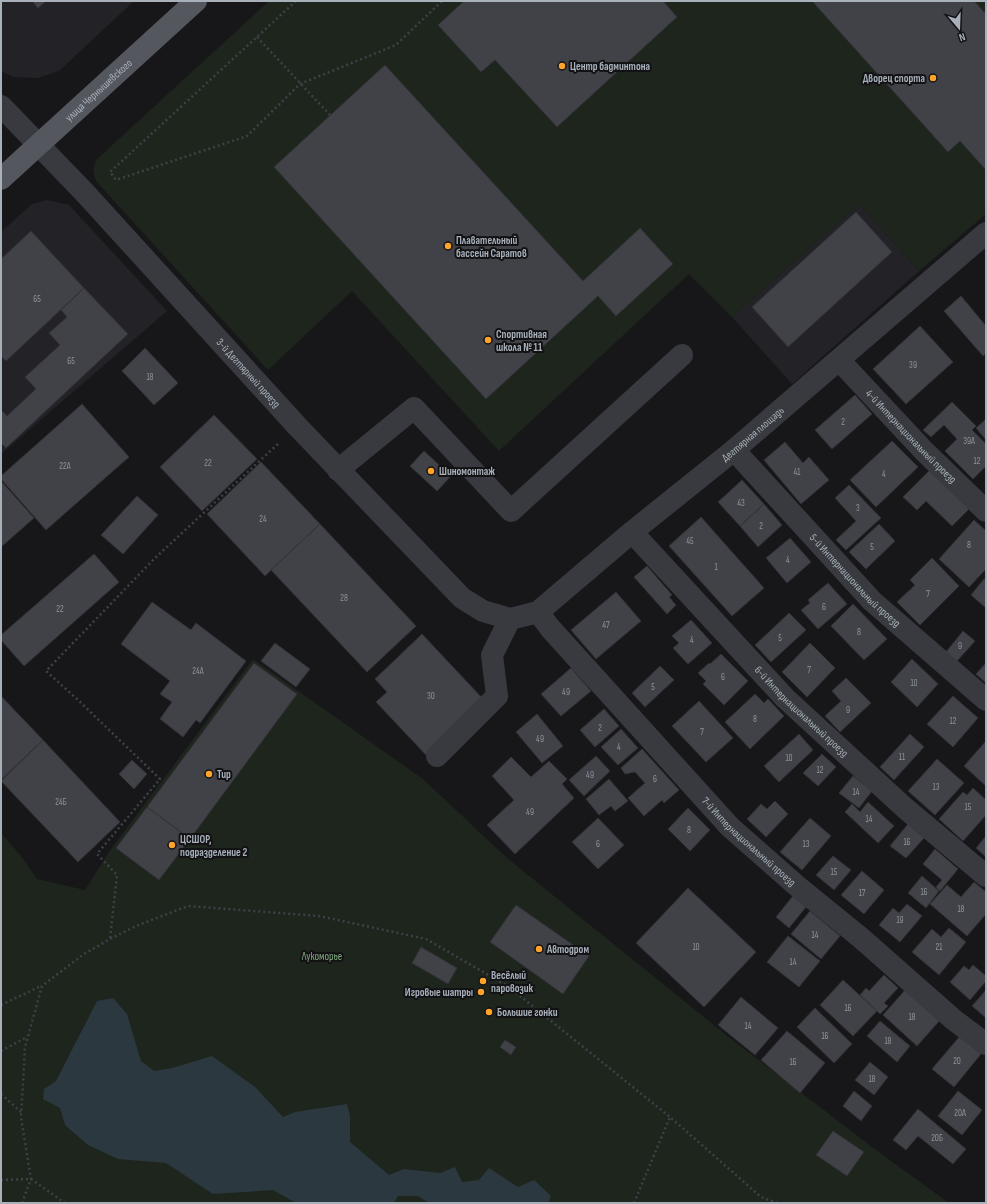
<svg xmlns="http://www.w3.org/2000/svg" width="987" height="1204" font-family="'Sofia Sans Condensed',sans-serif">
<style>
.built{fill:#232327}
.green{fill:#1d251d}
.water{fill:#2c383f}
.building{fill:#414247;stroke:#313136}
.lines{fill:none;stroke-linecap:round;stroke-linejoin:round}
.path{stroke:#3e4146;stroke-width:2.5;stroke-dasharray:2 3;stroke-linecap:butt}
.minor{stroke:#383a3f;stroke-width:22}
.major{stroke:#54575e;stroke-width:22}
.poi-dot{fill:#ffa42a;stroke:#121215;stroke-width:1.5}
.labels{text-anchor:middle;stroke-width:4;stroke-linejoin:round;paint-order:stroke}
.number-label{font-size:9px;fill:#8e949d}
.poi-label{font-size:11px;font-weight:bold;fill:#a8b0ba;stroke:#121215;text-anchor:start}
.street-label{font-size:11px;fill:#a8b0ba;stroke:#121215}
.park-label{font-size:11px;fill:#7fa77e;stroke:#121215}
</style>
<rect width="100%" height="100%" fill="#17171a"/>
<!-- built -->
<g class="built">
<polygon points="1,1 134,1 59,71 37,78 13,77 1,71"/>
<polygon points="47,200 69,205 167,311 1,454 1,232 32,204"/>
<polygon points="859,204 919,271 792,384 732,317"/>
</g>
<!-- green -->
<g class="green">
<polygon points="269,1 986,1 986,214 919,271 859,204 732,317 689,274 499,451 352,291 268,370 96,181 93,171 96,160"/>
<polygon points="253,659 423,779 507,858 730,1038 876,1150 949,1203 1,1203 1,833 21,856 37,879 85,890 111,849"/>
</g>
<!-- water -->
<polygon class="water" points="113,998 127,1014 141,1061 154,1071 172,1068 212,1056 255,1087 283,1117 295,1112 347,1104 350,1116 350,1142 389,1175 404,1169 440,1173 455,1167 462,1182 479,1180 489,1168 518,1187 534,1180 551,1196 548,1203 429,1203 418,1196 398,1196 394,1203 296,1203 273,1190 213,1194 166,1163 118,1159 88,1145 65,1125 60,1108 43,1099 44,1089 56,1081 97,1001"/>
<!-- building -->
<g class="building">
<polygon points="32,1 46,1 38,8"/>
<polygon points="464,1 663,1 677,17 557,127 495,60 481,72 438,25"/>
<polygon points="812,1 974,1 986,14 986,170 960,141 948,152"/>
<polygon points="385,65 583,281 640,228 673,264 616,316 598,296 486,399 274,167"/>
<polygon points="856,212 892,252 788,347 752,307"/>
<polygon points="31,231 84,288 6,361 1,356 1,259"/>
<polygon points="84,288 128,334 6,448 1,443 1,410 7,416 36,389 25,377 60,345 49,333 67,317 61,310"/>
<polygon points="961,296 986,326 986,353 983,356 944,311"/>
<polygon points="920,326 953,362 906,404 873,369"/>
<polygon points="145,348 178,383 154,405 122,371"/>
<polygon points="855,395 872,414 832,449 815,430"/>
<polygon points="952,402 976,426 972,430 986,444 986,466 973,479 945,451 957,439 944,425 931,437 923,430"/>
<polygon points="82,404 129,457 46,530 1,479 1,476"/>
<polygon points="214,415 257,459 202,511 160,467"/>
<polygon points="986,419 986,440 976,428"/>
<polygon points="892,441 918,467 876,507 850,480"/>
<polygon points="785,442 803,463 809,457 829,480 801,504 764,460"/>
<polygon points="424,451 451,476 437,491 410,466"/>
<polygon points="261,462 320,524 265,576 207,514"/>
<polygon points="930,470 969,509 952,526 926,501 917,510 903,497"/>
<polygon points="742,480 764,504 740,526 718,502"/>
<polygon points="1,481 34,518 1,547"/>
<polygon points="849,485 881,518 846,550 836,540 856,521 835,498"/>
<polygon points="137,496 158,515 123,554 101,535"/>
<polygon points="764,504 782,525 758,547 740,526"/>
<polygon points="701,517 764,588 732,616 669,546"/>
<polygon points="974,520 986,531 986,569 969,587 939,559"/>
<polygon points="320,524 416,626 367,672 271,570"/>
<polygon points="879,524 895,541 866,569 849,552"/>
<polygon points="790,538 811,562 787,583 766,558"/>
<polygon points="94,554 119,582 24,666 1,640 1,635"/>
<polygon points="932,558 959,586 920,625 897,602 915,585 910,580"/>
<polygon points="647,566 672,595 669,597 676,605 667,614 634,577"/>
<polygon points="984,579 986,580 986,608 971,595"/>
<polygon points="828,583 847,604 818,629 801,610 810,603 808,600"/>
<polygon points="616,592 641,621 596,659 571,630"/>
<polygon points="152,602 191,630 196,623 246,661 200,723 196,720 183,737 160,719 172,702 160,694 170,681 121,644"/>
<polygon points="853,604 887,639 864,660 831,626"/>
<polygon points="789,613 806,630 771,662 755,645"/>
<polygon points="691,620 712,643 688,664 673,648 679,643 672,636"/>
<polygon points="963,631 975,641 957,661 946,652"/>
<polygon points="422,634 484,700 426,755 376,702 387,692 375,679"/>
<polygon points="275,643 310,669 296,687 261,661"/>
<polygon points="810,643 835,668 807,697 782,672"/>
<polygon points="721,654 748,681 724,705 703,684 706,681 698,673 709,663 710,664"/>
<polygon points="912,659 938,684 917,707 891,682"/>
<polygon points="254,663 297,694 190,839 147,807"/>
<polygon points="986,663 986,683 976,674"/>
<polygon points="660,666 674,680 645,707 632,693"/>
<polygon points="571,668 591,691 561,716 541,694"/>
<polygon points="846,678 871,703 840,732 825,716 841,701 832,691"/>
<polygon points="755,694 764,703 768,699 784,716 750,749 725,722"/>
<polygon points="1,696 43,740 1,780"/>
<polygon points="953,696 978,718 953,747 927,724"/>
<polygon points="699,701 733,738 706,762 672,726"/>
<polygon points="604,709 619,726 595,747 580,730"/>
<polygon points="537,714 563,746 542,763 516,732"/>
<polygon points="621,729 638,748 618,765 601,747"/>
<polygon points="799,734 813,750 779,782 764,766"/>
<polygon points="910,734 924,747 894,780 880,767"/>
<polygon points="43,740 120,822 78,862 1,781"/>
<polygon points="986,741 986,786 964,766"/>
<polygon points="642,749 679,790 664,803 662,800 644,816 628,798 645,783 635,772 625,774 621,768"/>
<polygon points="822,754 836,767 818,786 803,773"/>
<polygon points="596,756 610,771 584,796 569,780"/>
<polygon points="511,757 531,777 549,761 567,779 562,784 574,798 515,854 487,825 514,800 492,776"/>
<polygon points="937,759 964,783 935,815 908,791"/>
<polygon points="132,760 147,774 134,789 119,774"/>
<polygon points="853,776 872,791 859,808 839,793"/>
<polygon points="609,779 628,801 615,811 611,806 599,815 586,799"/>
<polygon points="973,788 986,800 986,815 963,841 939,819 963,792 967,795"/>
<polygon points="775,801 788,814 766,837 747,819 761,804 767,809"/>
<polygon points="868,802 894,826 878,843 845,812 852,804 860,812"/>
<polygon points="147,807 190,839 159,880 116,848"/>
<polygon points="688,808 710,830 690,851 668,829"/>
<polygon points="598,818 624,845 598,869 572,842"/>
<polygon points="810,818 831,836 802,870 780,852"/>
<polygon points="908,824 924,838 906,858 890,846"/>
<polygon points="986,836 986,857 976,848"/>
<polygon points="935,849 958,869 940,891 936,887 942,880 923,864"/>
<polygon points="833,856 851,870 834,890 816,875"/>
<polygon points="862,871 884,890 864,914 841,895"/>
<polygon points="922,876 939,891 926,908 908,893"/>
<polygon points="974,882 986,892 986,914 967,936 930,904 947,885 961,897"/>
<polygon points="688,888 756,952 704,1007 636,943"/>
<polygon points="793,896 806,907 789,928 776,917"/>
<polygon points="907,904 922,916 900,942 879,925 893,908 899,913"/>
<polygon points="516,905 589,956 563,994 490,942"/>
<polygon points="810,911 840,936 821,959 791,934"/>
<polygon points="949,928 966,942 939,975 912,952 932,929 941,937"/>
<polygon points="788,936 820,961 799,987 767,962"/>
<polygon points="421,947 457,968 448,984 412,963"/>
<polygon points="973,965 986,976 986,981 970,1000 950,982 964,966 969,970"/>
<polygon points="884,975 898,988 884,1003 888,1006 880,1014 860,995 866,988 869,991"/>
<polygon points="843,980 877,1011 853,1036 820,1005"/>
<polygon points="906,989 941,1019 917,1046 883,1015"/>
<polygon points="986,990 986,1018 972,1006"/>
<polygon points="741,997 778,1028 755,1055 718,1025"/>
<polygon points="815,1008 852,1044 834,1063 797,1027"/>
<polygon points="880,1021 910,1046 897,1062 867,1036"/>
<polygon points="787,1031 825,1063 800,1093 761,1060"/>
<polygon points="960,1036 981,1054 954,1087 932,1069"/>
<polygon points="505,1040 516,1047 511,1055 500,1047"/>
<polygon points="870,1062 888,1077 874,1095 855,1080"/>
<polygon points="854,1091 872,1106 861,1121 843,1106"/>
<polygon points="958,1091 982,1110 962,1135 938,1116"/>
<polygon points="918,1109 966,1149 953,1164 918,1136 906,1150 893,1140"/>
<polygon points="833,1131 864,1152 847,1176 816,1155"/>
</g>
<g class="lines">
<!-- path -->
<g class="path">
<polyline points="296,1 110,172 116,180 247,136 300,84 396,45 442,1"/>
<polyline points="257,37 330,115"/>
<polyline points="110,938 117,875 97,854 160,779 77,699 46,671 154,559 280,442"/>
<polyline points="1,1005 41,986"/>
<polyline points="1,1051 27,1037"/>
<polyline points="1,1094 21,1112"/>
<polyline points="1,1180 31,1179 65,1203"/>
<polyline points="22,1203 31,1179 21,1118 25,1047 42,986 84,954 110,939 136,926 188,906 319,916 426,939 509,987 670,1117 761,1197 777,1203"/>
<polyline points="634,1203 670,1117"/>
</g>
<!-- minor -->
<g class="minor">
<path id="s1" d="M 1,106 L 85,193 L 297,426 L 462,598 L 483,611 L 510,619 L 538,612 L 632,532 L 734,450 L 986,233"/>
<path id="s2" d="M 839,360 L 924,451 L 986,511"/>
<path id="s3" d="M 734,450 L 872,601 L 986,700"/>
<polyline points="338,470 414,408 511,511 682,355"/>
<path id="s4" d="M 632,532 L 785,698 L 906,809 L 986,876"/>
<path id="s5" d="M 538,612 L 550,628 L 730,827 L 797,886 L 861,938 L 954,1020 L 986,1044"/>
<polyline points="437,756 497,696 492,655 510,619"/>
</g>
<!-- major -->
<path class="major" id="s6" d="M 1,179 L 196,1"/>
</g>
<!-- markers -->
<g class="poi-dot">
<circle cx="562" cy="66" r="4"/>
<circle cx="933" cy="78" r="4"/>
<circle cx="448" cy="246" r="4"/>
<circle cx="488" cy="340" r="4"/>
<circle cx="431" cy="471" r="4"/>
<circle cx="209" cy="774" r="4"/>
<circle cx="172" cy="845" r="4"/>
<circle cx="539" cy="949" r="4"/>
<circle cx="483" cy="981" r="4"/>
<circle cx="481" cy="992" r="4"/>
<circle cx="489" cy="1012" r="4"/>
</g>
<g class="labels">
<!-- number labels -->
<g class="number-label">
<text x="37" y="302">65</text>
<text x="71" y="364">65</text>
<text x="913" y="368">39</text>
<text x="150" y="380">18</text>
<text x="843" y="425">2</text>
<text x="969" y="444">39А</text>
<text x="977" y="464">12</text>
<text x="208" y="466">22</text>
<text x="65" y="469">22А</text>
<text x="797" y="475">41</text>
<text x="884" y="477">4</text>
<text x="741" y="506">43</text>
<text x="858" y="511">3</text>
<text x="263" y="522">24</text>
<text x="761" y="529">2</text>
<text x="690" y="544">45</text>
<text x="969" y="548">8</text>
<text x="872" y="550">5</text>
<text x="788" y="563">4</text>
<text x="716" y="570">1</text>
<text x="928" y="597">7</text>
<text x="344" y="601">28</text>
<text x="824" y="610">6</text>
<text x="60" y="612">22</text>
<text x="606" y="628">47</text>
<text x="859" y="635">8</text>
<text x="780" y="641">5</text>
<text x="692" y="643">4</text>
<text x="960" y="649">9</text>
<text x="809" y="673">7</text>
<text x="198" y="674">24А</text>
<text x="723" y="680">6</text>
<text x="914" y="686">10</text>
<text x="653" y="690">5</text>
<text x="566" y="695">49</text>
<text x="431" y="699">30</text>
<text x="848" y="713">9</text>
<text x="755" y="722">8</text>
<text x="953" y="724">12</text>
<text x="600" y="731">2</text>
<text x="702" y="735">7</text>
<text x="540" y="742">49</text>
<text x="619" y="750">4</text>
<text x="902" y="760">11</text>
<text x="789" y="761">10</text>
<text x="820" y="773">12</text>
<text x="590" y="778">49</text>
<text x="655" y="782">6</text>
<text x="936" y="790">13</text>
<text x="856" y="795">14</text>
<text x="61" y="805">24Б</text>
<text x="968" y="810">15</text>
<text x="530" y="815">49</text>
<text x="869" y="822">14</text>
<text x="689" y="833">8</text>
<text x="907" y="845">16</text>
<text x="598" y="847">6</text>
<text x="806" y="847">13</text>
<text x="834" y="875">15</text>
<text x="924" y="895">16</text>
<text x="862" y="896">17</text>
<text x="961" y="912">18</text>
<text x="900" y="923">19</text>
<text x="815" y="938">14</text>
<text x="696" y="950">10</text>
<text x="939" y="950">21</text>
<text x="793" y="965">14</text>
<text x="848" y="1011">16</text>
<text x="912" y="1020">18</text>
<text x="748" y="1029">14</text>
<text x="825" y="1039">16</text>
<text x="888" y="1044">18</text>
<text x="957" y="1064">20</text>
<text x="793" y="1065">16</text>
<text x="872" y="1082">18</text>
<text x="960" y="1116">20А</text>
<text x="937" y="1141">20Б</text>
</g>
<!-- poi labels -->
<g class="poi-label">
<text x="570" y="70">Центр бадминтона</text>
<text x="925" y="82" text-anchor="end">Дворец спорта</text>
<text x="456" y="244">Плавательный<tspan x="456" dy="13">бассейн Саратов</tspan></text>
<text x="496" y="338">Спортивная<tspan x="496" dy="13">школа № 11</tspan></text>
<text x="439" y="475">Шиномонтаж</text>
<text x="217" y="778">Тир</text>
<text x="180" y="843">ЦСШОР,<tspan x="180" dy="13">подразделение 2</tspan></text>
<text x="547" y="953">Автодром</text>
<text x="491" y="979">Весёлый<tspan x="491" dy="13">паровозик</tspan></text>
<text x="473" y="996" text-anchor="end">Игровые шатры</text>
<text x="497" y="1016">Большие гонки</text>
</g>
<!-- street labels -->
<g class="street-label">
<text dy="4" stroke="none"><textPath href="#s6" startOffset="132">улица Чернышевского</textPath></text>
<text dy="4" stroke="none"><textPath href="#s1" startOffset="364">3-й Дегтярный проезд</textPath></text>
<text dy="4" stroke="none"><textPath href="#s1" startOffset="1035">Дегтярная площадь</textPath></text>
<text dy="4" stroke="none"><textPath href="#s2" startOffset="105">4-й Интернациональный проезд</textPath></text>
<text dy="4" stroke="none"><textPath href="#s3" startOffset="178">5-й Интернациональный проезд</textPath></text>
<text dy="4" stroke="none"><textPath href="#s4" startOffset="247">6-й Интернациональный проезд</textPath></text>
<text dy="4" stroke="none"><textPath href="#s5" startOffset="312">7-й Интернациональный проезд</textPath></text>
</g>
<!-- park labels -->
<g class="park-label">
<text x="322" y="960">Лукоморье</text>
</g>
</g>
<!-- border -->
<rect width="987" height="1204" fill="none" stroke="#a8b0ba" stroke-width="4"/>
<!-- north arrow -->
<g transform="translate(959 28) rotate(161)" stroke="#121215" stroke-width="3" paint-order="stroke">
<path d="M0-3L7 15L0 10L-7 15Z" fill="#a8b0ba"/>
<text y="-6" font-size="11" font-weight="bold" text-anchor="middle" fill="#a8b0ba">N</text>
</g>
</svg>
